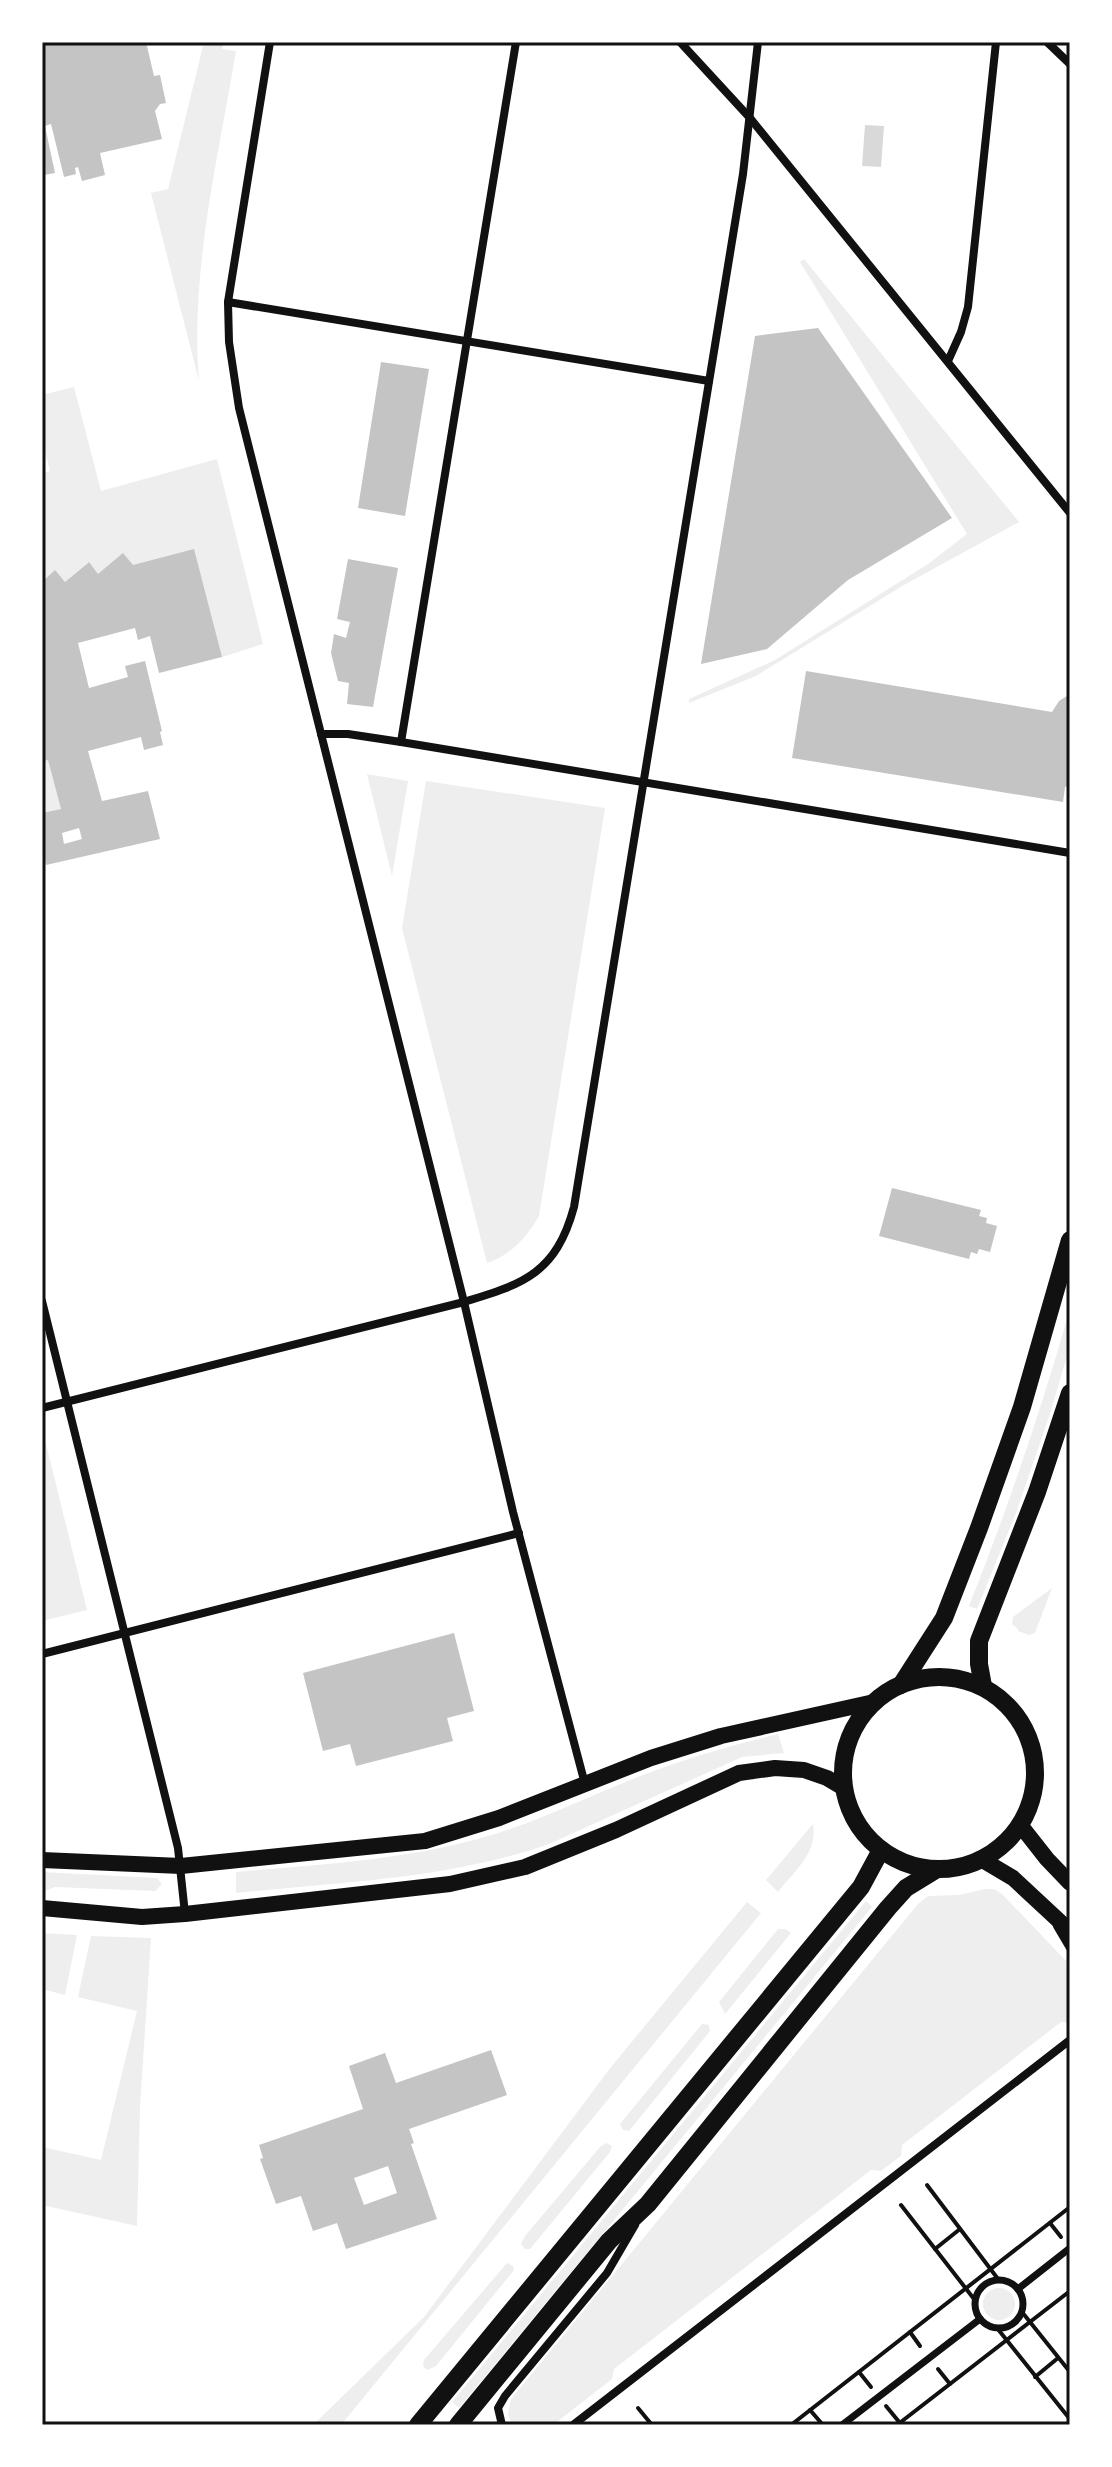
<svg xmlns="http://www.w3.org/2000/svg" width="1112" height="2467" font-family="'IBM Plex Serif',serif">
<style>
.green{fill:#eee}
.water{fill:#d9d9d9}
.building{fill:#c4c4c4;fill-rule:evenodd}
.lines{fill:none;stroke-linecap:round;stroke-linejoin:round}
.path{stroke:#111;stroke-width:4}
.pedestrian{stroke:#111;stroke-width:7}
.minor{stroke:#111;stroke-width:8}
.secondary{stroke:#111;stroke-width:16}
.primary{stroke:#111;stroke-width:18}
.neatline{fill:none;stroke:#111;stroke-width:3}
</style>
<rect width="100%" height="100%" fill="#fff"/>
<!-- green -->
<g class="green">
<path d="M 204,42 L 223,42 L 222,49 L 236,51 C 218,160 190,270 199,381 L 151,193 L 168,189 Z"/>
<polygon points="804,259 1019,522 904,585 756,676 689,703 689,699 775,660 928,564 967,534 800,262"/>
<polygon points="74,387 101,491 217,459 263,644 222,657 98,574 88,562 65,582 55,571 42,582 42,474 50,471 45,451 42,451 42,395"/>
<polygon points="42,757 48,760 61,809 42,813"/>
<polygon points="367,774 408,781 392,876"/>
<path d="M 426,781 L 605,808 L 539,1216 C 526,1238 511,1255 487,1263 L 402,928 Z"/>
<path d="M 1070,1309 L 1070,1346 L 1049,1417 L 1016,1513 L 977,1609 L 969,1606 C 1008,1508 1041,1410 1070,1309 Z"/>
<polygon points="42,1440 45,1440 87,1610 42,1621"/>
<polygon points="1052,1588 1035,1633 1029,1635 1018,1631 1018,1629 1012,1624 1013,1617"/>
<path d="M 778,1734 L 784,1753 L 742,1757 L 549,1844 C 449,1879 341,1882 236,1893 L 236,1872 C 324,1864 410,1860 495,1834 C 546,1818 594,1794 643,1775 C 687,1758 732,1745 778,1734 Z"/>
<path d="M 813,1824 C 818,1853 795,1870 778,1892 L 766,1880 Z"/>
<polygon points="42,1872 157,1878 162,1884 155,1891 55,1887 42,1892"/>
<polygon points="985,1889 994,1889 1002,1894 1070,1965 1070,2023 1061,2022 902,2145 901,2156 881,2171 871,2170 614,2369 612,2379 553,2425 512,2425 508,2414 511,2399 918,1904 928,1896 959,1895"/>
<polygon points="866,1901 872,1907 459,2408 452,2402"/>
<polygon points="747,1902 761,1913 341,2425 313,2425 424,2317 611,2067"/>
<polygon points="778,1929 785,1929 791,1933 725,2014 719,2002"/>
<polygon points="42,1933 77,1935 65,1995 42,1989"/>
<polygon points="91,1936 151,1938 140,2107 137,2226 42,2205 42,2147 101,2160 137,2011 78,1997"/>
<polygon points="702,2024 709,2025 710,2031 629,2131 623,2130 620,2124"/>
<polygon points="606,2143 612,2146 610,2152 530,2249 525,2249 521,2244 525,2236 601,2146"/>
<polygon points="507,2263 513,2266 514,2270 436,2366 427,2370 423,2366 424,2360"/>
<circle cx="999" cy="2304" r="16"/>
</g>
<!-- water -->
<polygon class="water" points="865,125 884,126 881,167 862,166"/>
<!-- building -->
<g class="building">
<polygon points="42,42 146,42 154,76 160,75 166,103 160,104 155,111 162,139 100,153 105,175 82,181 78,167 75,168 76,174 64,177 51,124 45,126 55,173 44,175 42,166"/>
<polygon points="818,328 952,518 848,580 767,649 701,664 755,336"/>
<polygon points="381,362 429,369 405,516 358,508"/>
<path d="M 194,549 L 222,657 L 159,673 L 150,636 L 138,640 L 135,628 L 78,643 L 89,688 L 128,677 L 125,666 L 145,661 L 162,731 L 160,732 L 163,745 L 144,750 L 141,737 L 88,751 L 102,801 L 148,791 L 160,839 L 46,865 L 42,851 L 42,813 L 61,809 L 48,760 L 42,761 L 42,582 L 55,570 L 65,582 L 89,562 L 98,574 L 123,553 L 133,565 ZM 79,828 L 82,839 L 64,844 L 62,833 Z"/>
<polygon points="348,559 398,568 373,707 347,704 349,683 338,681 331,653 334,634 346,638 350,622 337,619"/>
<polygon points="806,671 1052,712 1059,701 1070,694 1070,784 1065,787 1063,802 792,758"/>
<polygon points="892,1188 981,1210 979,1216 987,1218 986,1223 997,1226 990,1252 979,1249 977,1254 971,1252 969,1259 879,1236"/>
<polygon points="454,1633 474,1711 447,1718 453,1741 356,1766 350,1744 323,1751 303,1673"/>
<path d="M 491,2050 L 507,2095 L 409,2129 L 414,2143 L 411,2144 L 437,2219 L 346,2249 L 337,2223 L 313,2231 L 301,2196 L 276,2204 L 260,2159 L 263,2158 L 259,2145 L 363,2109 L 349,2066 L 385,2053 L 396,2083 ZM 388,2166 L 397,2193 L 364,2205 L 354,2178 Z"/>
</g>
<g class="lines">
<!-- path -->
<g class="path">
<polyline points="927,2185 998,2279"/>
<polyline points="901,2205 974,2299"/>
<polyline points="1050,2223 1061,2237"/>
<polyline points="935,2249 960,2229"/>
<polyline points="1022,2312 1070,2372"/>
<polyline points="997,2328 1069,2418"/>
<polyline points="910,2332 920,2346"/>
<polyline points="938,2369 950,2384"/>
<polyline points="859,2372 871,2387"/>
<polyline points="1035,2377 1058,2358"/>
<polyline points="886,2406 900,2423"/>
<polyline points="638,2408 652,2425"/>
<polyline points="810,2410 823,2425"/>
<polyline points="791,2425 1070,2207"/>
<polyline points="897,2425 1070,2291"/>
</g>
<!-- pedestrian -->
<g class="pedestrian">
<circle cx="999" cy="2304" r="24"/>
<polyline points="1018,2289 1070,2248"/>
<polyline points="842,2425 980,2319"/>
</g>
<!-- minor -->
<g class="minor">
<polyline points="270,42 228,302 229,342 239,408 464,1302 513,1512 585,1784"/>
<polyline points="680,42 750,118 1070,513"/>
<polyline points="1047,42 1070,64"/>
<polyline points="228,302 709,381"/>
<polyline points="948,361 961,332 968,307 996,42"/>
<polyline points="321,734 348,734 401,742 1070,853"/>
<polyline points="401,742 516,42"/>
<polyline points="42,1301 178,1848 185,1914"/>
<path d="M 42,1408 L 464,1302 C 524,1284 556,1273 574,1207 L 743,174 L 758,42"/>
<polyline points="42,1654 519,1533"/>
<polyline points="1057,1926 1070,1948"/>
<polyline points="502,2425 498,2408 505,2396 607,2273 635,2225"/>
<polyline points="573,2425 1070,2040"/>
</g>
<!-- secondary -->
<g class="secondary">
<polyline points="1021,1826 1047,1859 1070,1883"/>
<polyline points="981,1859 1013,1878 1070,1931"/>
<polyline points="42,1860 181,1866 425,1841 499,1818 651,1758 721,1736 874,1702"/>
<polyline points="42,1908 142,1917 185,1914 450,1884 525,1867 616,1830 739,1773 775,1768 804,1770 827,1778 844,1788"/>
</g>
<!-- primary -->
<g class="primary">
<circle cx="939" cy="1773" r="96"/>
<polyline points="901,1685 944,1618 979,1528 1022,1407 1070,1240"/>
<polyline points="983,1686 979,1664 979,1641 1037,1492 1070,1393"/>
<polyline points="418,2425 861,1887 881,1850"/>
<polyline points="458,2425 609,2241 648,2204 888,1908 906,1888 937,1869"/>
</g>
</g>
<!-- border -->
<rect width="1112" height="2467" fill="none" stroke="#ffffff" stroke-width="88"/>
<rect x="44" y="44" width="1024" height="2379" class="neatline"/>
</svg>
